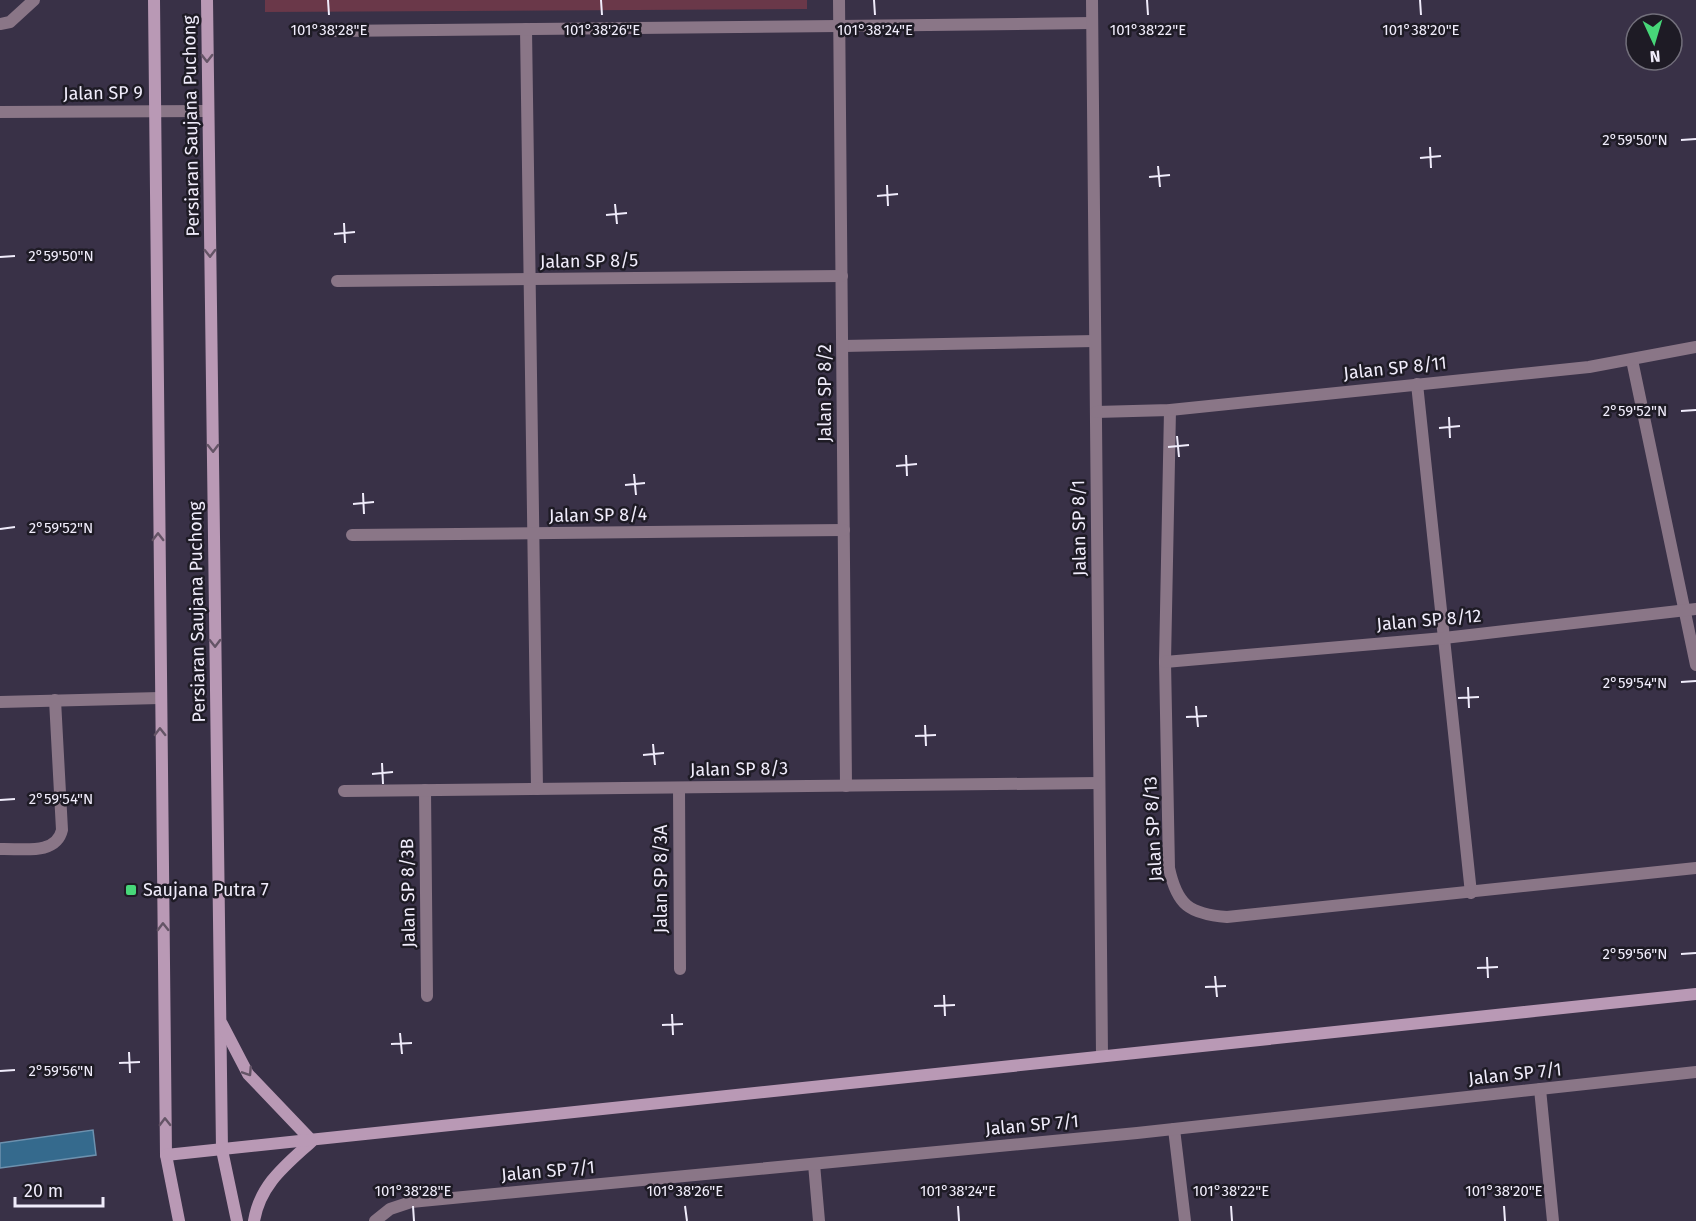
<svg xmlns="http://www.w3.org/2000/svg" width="1696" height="1221" font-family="'Fira Sans',sans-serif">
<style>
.green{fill:#6a3849}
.water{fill:#356a8d;stroke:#6d91ae;stroke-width:1.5}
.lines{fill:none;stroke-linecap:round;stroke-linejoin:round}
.lane{stroke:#8a7687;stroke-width:12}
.street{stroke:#8a7687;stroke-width:12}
.secondary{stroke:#b999b5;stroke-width:12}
.oneway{stroke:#645466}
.ticks{fill:none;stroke:#f0ecfb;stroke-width:2}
.poi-dot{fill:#47d779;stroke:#1e1b25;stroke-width:2}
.labels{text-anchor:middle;stroke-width:5;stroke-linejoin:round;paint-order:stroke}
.street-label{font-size:18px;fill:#f0ecfb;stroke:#1e1b25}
.poi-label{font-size:18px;fill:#f0ecfb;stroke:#1e1b25;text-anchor:start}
.ticks-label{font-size:15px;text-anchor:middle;fill:#f0ecfb;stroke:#1e1b25;stroke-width:5;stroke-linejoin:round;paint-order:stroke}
</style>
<rect width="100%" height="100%" fill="#393147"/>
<!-- green -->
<polygon class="green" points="265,0 807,0 807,9 265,12"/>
<!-- water -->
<polygon class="water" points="93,1130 96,1155 0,1168 0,1143"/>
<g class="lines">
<!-- lane -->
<g class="lane">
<polyline points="839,26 1092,23"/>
<polyline points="526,29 537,789"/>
<polyline points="843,346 1095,341"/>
<polyline points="1632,360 1696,665"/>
<polyline points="1417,384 1471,893"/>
<polyline points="0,702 160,698"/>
<path d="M 0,849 C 21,848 56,856 62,830 L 55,700"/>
<polyline points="1540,1089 1553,1221"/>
<polyline points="1174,1129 1185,1221"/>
<polyline points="814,1164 819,1221"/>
</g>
<!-- street -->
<g class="street">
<polyline points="839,0 846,786"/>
<polyline points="1092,0 1102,1055"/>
<polyline points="0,24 10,22 34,0"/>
<polyline points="331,31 839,26"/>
<polyline points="0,112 207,111"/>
<polyline points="337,281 842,276"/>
<path d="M 1170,410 L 1165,662 L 1169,868 C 1177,905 1189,914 1227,917 L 1696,868"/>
<polyline points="1096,412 1170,410 1589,367 1696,347"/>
<polyline points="352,535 844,530"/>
<polyline points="1165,662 1444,638 1696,609"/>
<polyline points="679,788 680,969"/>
<polyline points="425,790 427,996"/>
<polyline points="344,791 1099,783"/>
<polyline points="375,1221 390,1209 411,1202 1137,1133 1696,1072"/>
</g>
<!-- secondary -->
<g class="secondary">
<polyline points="154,0 166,1155 179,1221"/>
<polyline points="207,0 222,1150 237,1221"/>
<path d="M 222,1024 L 248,1074 L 312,1141 C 286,1165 260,1184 254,1221"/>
<polyline points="166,1155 1696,994"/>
</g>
</g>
<!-- one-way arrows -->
<defs><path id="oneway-chevron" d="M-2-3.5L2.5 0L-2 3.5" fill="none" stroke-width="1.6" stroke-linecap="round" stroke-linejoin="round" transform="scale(1.5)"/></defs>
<g class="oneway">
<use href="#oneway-chevron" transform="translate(207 58) rotate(90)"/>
<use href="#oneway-chevron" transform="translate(210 253) rotate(89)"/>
<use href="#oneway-chevron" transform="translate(213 448) rotate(89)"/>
<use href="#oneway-chevron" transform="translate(158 537) rotate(-90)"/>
<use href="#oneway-chevron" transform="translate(215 643) rotate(89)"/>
<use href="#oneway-chevron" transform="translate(160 732) rotate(-91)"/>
<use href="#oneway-chevron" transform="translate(163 927) rotate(-91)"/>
<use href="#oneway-chevron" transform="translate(248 1072) rotate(57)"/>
<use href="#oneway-chevron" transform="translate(165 1122) rotate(-91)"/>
</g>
<!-- ticks -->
<path class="ticks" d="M 328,0 L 329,15M 601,0 L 602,15M 874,0 L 875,15M 1147,0 L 1148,15M 1420,0 L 1421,15M 1681,140 L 1696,139M 1430,147 L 1431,168M 1420,158 L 1441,156M 1158,166 L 1160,187M 1149,177 L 1170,175M 887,185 L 888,206M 877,196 L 898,194M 615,204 L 617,224M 606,215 L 627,213M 344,223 L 345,243M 334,234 L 355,232M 0,257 L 15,256M 1681,411 L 1696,410M 1449,417 L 1450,438M 1439,428 L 1460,426M 1177,436 L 1179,457M 1168,447 L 1189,445M 906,455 L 907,476M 896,466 L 917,464M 634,474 L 636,495M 625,485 L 645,483M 363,493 L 364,514M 353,504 L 374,502M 0,529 L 15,527M 1681,682 L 1696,681M 1468,687 L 1469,708M 1458,698 L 1479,697M 1196,706 L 1198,727M 1186,717 L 1207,716M 925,725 L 926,746M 915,736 L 936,735M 653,744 L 655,765M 643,755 L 664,753M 382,763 L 383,784M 372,774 L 393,772M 0,800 L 15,799M 1681,954 L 1696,953M 1487,957 L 1488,978M 1477,968 L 1498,967M 1215,976 L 1217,997M 1205,987 L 1226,986M 944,995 L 945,1016M 934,1006 L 955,1005M 672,1014 L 673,1035M 662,1025 L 683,1024M 400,1033 L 402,1054M 391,1044 L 412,1043M 129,1052 L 130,1073M 119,1063 L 140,1062M 0,1071 L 15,1070M 413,1206 L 414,1221M 685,1206 L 687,1221M 958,1206 L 959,1221M 1231,1206 L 1232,1221M 1504,1206 L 1505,1221"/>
<!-- markers -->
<rect class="poi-dot" x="125" y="884" width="12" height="12" rx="3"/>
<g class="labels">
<!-- street labels -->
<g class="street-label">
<text transform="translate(103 93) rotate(-1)" y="6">Jalan SP 9</text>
<text transform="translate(191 126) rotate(-91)" y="6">Persiaran Saujana Puchong</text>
<text transform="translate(589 261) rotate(-1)" y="6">Jalan SP 8/5</text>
<text transform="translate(1395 368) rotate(-6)" y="6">Jalan SP 8/11</text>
<text transform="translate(825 393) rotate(-90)" y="6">Jalan SP 8/2</text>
<text transform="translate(598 515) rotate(-1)" y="6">Jalan SP 8/4</text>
<text transform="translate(1079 528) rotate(-91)" y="6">Jalan SP 8/1</text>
<text transform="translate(197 612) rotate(-91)" y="6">Persiaran Saujana Puchong</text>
<text transform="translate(1429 620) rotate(-5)" y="6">Jalan SP 8/12</text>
<text transform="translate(739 769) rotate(-1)" y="6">Jalan SP 8/3</text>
<text transform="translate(1153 829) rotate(-93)" y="6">Jalan SP 8/13</text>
<text transform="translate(661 879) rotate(-90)" y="6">Jalan SP 8/3A</text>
<text transform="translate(408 893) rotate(-91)" y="6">Jalan SP 8/3B</text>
<text transform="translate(1515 1074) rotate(-6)" y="6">Jalan SP 7/1</text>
<text transform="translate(1032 1125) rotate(-5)" y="6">Jalan SP 7/1</text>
<text transform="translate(548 1171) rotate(-5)" y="6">Jalan SP 7/1</text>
</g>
<!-- poi labels -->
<g class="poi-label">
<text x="143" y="896">Saujana Putra 7</text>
</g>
</g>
<g class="ticks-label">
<text x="329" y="35">101°38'28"E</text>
<text x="602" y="35">101°38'26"E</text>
<text x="875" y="35">101°38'24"E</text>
<text x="1148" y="35">101°38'22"E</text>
<text x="1421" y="35">101°38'20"E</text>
<text x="1635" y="145">2°59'50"N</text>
<text x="61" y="261">2°59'50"N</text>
<text x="1635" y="416">2°59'52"N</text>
<text x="61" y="533">2°59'52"N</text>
<text x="1635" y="688">2°59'54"N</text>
<text x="61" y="804">2°59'54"N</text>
<text x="1635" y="959">2°59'56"N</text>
<text x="61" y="1076">2°59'56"N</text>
<text x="413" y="1196">101°38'28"E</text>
<text x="685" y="1196">101°38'26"E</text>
<text x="958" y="1196">101°38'24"E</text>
<text x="1231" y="1196">101°38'22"E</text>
<text x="1504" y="1196">101°38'20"E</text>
</g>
<!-- north arrow -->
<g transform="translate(1654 42) rotate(176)"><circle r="28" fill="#1e1b25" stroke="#726f7b" stroke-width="1.5"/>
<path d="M0-4.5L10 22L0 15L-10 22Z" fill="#47d779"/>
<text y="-9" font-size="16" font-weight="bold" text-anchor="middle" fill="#f0ecfb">N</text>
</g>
<!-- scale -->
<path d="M15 1197v9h88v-9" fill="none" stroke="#f0ecfb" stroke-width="3"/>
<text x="24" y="1197" font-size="18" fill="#f0ecfb" stroke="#1e1b25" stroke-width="4.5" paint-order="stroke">20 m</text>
</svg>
